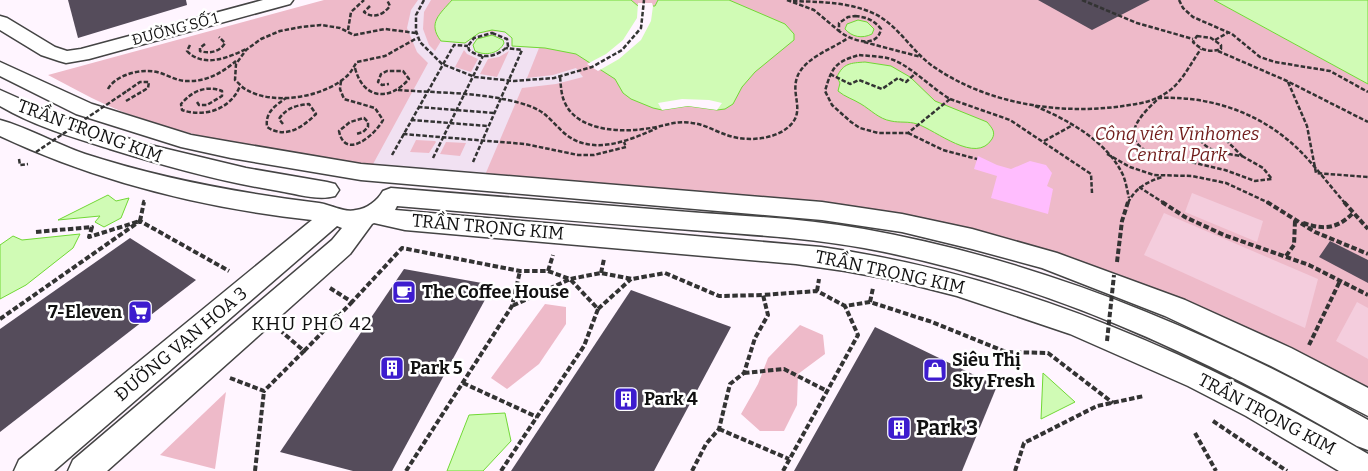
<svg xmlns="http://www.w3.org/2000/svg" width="1368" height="471" font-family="Bitter,serif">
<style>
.green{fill:#eebac9}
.sand{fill:#ffbdfe}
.pitch{fill:#f4cddd}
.plaza{fill:#f1e1f2;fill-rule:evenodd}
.water{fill:#d0fbb5;stroke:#71d835}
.pier{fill:#fff5ff}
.building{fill:#554c5b}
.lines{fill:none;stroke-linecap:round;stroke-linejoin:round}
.minor-casing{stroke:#444;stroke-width:3}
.path-far1{stroke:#333;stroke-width:2.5;stroke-dasharray:4.5 2;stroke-linecap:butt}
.path{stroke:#333;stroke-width:4;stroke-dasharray:5.5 2.5;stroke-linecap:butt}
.minor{fill:#fff;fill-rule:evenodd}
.path-bridge-far1{stroke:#333;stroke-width:2.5;stroke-dasharray:4.5 2;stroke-linecap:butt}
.path-bridge{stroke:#333;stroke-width:4;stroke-dasharray:5.5 2.5;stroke-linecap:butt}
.labels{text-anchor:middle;stroke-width:5;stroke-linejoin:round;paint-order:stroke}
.far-street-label{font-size:15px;fill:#111;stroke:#fff}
.street-label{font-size:18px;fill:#111;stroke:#fff}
.park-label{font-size:18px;font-style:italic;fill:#701c1a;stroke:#fff}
.poi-label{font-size:18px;font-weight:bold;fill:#111;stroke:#fff;text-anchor:start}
.neighbourhood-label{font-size:19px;letter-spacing:1px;fill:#111;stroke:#fff}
.near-poi-label{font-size:21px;font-weight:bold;fill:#111;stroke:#fff;text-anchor:start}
</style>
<rect width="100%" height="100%" fill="#fff5ff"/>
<!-- green -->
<g class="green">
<path d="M 324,0 L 1214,0 L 1368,84 L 1368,393 L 934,223 L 375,166 C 294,155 214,144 137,117 C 106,107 77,90 48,75 Z"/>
<polygon points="545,304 566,307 566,324 539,364 507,389 491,378"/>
<polygon points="800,325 823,335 825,354 798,374 797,405 784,431 760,431 741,414 758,384 768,358"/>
<polygon points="226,392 215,469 160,455"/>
</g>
<!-- sand -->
<polygon class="sand" points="978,156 997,165 1011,169 1030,161 1046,165 1052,173 1047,186 1053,189 1048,214 991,198 997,176 974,169"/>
<!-- pitch -->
<g class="pitch">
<polygon points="1192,193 1263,221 1257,242 1185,212"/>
<polygon points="1164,213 1318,279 1305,328 1144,255"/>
<polygon points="1357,302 1368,308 1368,359 1336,341"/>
</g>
<!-- plaza -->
<path class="plaza" d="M 418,0 L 431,0 L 424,12 L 423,29 L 429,45 L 435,51 L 441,41 L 465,43 L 479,33 L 499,31 L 505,32 L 512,38 L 513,46 L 539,48 L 527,78 L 553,75 L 576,68 L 583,77 L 556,84 L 522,88 L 485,175 L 372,166 L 428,63 L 417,52 L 407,28 L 411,10 ZM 492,35 L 501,38 L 478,53 L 475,51 L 473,45 L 477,39 ZM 464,50 L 467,54 L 478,59 L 471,72 L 455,67 ZM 509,51 L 497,77 L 480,74 L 488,59 L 499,57 ZM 416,140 L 435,141 L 436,142 L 429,153 L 410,152 ZM 446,142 L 466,143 L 460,156 L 440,154 Z"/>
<!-- water -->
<g class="water">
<path d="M 452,0 L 631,0 L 638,6 L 655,6 L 658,0 L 729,0 L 785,24 L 794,34 L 794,40 L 755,72 L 742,87 L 733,104 L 725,109 L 717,110 L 688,106 L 662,110 L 653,108 L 631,99 L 623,93 L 615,79 L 576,54 L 545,48 L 512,46 L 512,38 L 505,32 L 492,30 L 479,33 L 465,43 L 441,41 C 427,23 440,14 452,0 Z"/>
<polygon points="1214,0 1368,0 1368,84"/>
<path d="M 858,20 L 867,22 L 874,29 L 872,34 C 862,39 852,37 845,29 L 847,24 Z"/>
<path d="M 492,35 L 503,40 L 504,43 C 499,54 485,56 475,51 L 473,45 L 477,39 Z"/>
<path d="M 865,62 L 891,66 L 910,77 L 935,101 L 987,122 C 992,128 996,132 992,139 C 976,165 936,130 917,124 C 908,121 900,123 891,121 C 879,119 871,110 861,104 C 853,99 845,97 838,91 L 840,83 L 837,77 C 843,63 851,63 865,62 Z"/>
<polygon points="108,195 116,201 129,198 121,218 104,227 95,222 100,216 58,220"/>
<polygon points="80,234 73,248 26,285 0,299 0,245 13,236 22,240"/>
<polygon points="1043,373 1075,402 1041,419"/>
<polygon points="505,413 511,441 483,471 447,471 469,415"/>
</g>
<!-- pier -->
<g class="pier">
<polygon points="638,3 652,3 653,6 651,21 641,40 619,59 598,71 587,64 606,54 623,40 637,18"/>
<polygon points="682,99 709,100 722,103 717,110 688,106 662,110 658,103"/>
</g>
<!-- building -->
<g class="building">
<polygon points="68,0 186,0 187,5 78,38"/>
<polygon points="1038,0 1150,0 1092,30"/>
<polygon points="130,238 196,280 0,432 0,329"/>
<polygon points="1330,241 1368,260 1368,283 1319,257"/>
<polygon points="404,269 493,285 392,471 353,471 280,452"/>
<polygon points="631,290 731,327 654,471 511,471"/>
<polygon points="875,327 997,386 962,471 794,471"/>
</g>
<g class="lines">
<!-- minor casing -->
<g class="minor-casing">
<g id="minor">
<polygon points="263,0 293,0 290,4 89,59 66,63 59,61 41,55 0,30 0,16 7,18 55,47 67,51 81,49"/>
<polygon points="0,62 92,104 191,135 231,142 361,164 822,202 902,214 972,229 1057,253 1185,300 1291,348 1368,388 1368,416 1271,366 1165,316 1042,268 972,249 902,232 822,220 361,180 231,158 181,147 76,114 0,76"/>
<path d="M 0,90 L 63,118 L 146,144 L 246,168 L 327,182 L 335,184 L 339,190 L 335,196 C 318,201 297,194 279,191 C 222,182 165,166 110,149 C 72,137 34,126 0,106 Z"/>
<path d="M 0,120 C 29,128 56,144 85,154 C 162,179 239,193 319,203 C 332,205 344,213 356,210 C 367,209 378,200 383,191 L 391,188 C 486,196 581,203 676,211 C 739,216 802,218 864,229 C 1043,261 1211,331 1368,420 L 1368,450 L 1357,446 C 1203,355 1041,281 864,248 C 803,237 740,234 678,229 C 584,222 491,214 397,206 L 395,210 L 821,247 C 1015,274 1200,355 1368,454 L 1368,471 L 1339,471 L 1246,416 L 1188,386 L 1070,334 L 957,296 L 894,280 L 845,271 L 796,264 L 405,230 L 374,223 L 372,224 L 350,254 L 107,471 L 68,471 L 73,460 L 332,240 L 342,228 L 337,226 L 54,471 L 14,471 L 19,460 L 312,220 C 204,208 98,182 0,136 Z"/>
</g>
</g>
<!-- path-far1 -->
<g class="path-far1">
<polyline points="424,0 416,15 416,31 420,42 442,64 475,77 514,81 554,78 592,67 622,50 641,28 644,0"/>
<polyline points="787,0 814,10 839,31"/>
<polyline points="1082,0 1137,23 1193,39"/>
<polyline points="1179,0 1183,8 1193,17 1232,34 1260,57 1275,62 1330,71 1368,92"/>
<path d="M 793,1 C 820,2 850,2 875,14 C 899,26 912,52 934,67 C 988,104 1059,115 1123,106 C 1137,104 1153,102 1166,93 C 1182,83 1190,64 1201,49"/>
<path d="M 370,6 L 364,12 C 373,19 383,15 390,6 L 387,0"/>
<path d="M 855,16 C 866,17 874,20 881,29 C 877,50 850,40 839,31 L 839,23 L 848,17 Z"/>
<polyline points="348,30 351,12 364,0"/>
<path d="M 416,33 L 385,29 L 354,35 L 340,28 L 321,25 L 301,27 L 280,31 L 261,39 L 246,50 L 236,64 L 235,80 C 239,83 242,88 247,90 C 274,106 326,97 348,75 C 352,71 354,66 357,62 L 385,56 L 417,38"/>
<path d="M 492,33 L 507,39 L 508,46 C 497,57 482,60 469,50 L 468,46 L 474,38 Z"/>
<path d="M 1197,36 L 1211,38 L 1221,45 L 1221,49 C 1210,53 1201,50 1193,42 Z"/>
<polyline points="1215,40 1229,32"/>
<polyline points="864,42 921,57"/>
<path d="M 205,44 L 200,48 L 200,51 C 209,54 220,52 225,43 L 219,37"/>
<path d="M 190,45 L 187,51 C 203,68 228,58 246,49"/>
<polyline points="1218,51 1287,81 1368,122"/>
<path d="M 859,55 C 868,56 878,56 887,58 C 907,62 931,88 950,99 L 908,133 L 878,133 L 860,128 L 851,122 L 832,105 L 825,91 C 832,67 835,62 859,55 Z"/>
<path d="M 355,68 C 363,99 389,102 409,79 L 403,71 L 387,71 L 381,74 L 378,82 L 382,85 L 389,84"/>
<polyline points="830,74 850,84 859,80 882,89 898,78 906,82 916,73"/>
<path d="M 560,77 C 561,86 561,95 565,103 C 578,132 624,133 651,128 C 665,126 677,120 692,123 C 703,124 713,130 724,134 C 741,141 766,141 783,131 C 811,113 787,95 799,73 C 809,56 832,49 848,38"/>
<path d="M 341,81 L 340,89 L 344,99 L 375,108 L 383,120 C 375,135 345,161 339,131 L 350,122 L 364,118 L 368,122 L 368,127 L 363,132 L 356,134"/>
<polyline points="1288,82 1307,126 1316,173 1368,177"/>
<path d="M 108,89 C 115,75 142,68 157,72 C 169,75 177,82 190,81 C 208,81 223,72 236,61"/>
<path d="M 398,90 C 438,93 481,92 520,103 C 545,110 546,116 563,132 C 590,157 629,141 657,128"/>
<polyline points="950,99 1010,120 1091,174 1092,193"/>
<polyline points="126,101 148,88 149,82 140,82 127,91"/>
<path d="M 197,102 L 199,105 L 207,105 L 222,96 L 222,91 C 206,85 192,91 181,104 L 182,110 C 205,118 231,109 240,86"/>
<path d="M 1035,106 C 1068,120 1107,141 1123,175 C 1126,182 1127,190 1129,198"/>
<polyline points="418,107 494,113"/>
<polyline points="411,120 488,126"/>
<path d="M 283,124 L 279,119 C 286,108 297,105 309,104 L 316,114 C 302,128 285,139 267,127 C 265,112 275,106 286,98"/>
<path d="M 1203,130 L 1218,132 L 1242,156 C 1227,154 1201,152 1198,133 Z"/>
<polyline points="908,133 943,150 977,159"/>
<polyline points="403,134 525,144 578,155 594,155 626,147 624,142"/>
<polyline points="1044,141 1073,125"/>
<polyline points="1107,154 1130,167 1154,175 1192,176 1226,183 1269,203"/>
<polyline points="392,155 454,45 468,46"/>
<path d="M 1242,156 L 1263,168 L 1272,179 L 1255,181 L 1225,170 L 1148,152 C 1118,136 1143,113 1159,98 C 1206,96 1252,110 1288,140 C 1308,156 1328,184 1345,203"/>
<polyline points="433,158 483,56"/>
<polyline points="19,159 20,165 28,164"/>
<polyline points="473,162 522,50 506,48"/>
<polyline points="1139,187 1164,203"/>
<polyline points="143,203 144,200"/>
<path d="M 1128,203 C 1135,188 1147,182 1162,177"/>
</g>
<!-- path -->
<g class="path">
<polyline points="1162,202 1185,217 1224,235 1309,265 1368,295"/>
<polyline points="1267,202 1315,232 1368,254"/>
<polyline points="1344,202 1368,229"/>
<path d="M 1303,223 C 1324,230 1337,229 1353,213"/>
<polyline points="36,232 92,227 89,237 140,221 144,202"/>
<polyline points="1286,256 1294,245 1295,221"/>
<polyline points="1117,262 1122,221 1128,202"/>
<polyline points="548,271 553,255"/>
<polyline points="601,273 604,259"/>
<polyline points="330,288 352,302 402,248 520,271 548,271 570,279 601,273 632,279 665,273 719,296 763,295"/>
<polyline points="817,291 819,279"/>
<polyline points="870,302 873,288"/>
<polyline points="598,309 631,279"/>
<polyline points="0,319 140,221 229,271"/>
<polyline points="1309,345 1340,281"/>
<polyline points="304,351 352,302"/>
<polyline points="744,373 784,369 827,391"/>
<polyline points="230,378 264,391 304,351 282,332"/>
<polyline points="463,383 537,417"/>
<polyline points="1213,421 1287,471"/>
<polyline points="719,429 789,459"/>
<polyline points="1195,433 1216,471"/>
<polyline points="255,471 264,391"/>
<polyline points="406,471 512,306 520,271"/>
<polyline points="501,471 584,346 598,309 570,279 512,306"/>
<polyline points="692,471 706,444 719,429 730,384 744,373 755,338 768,315 763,295 817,291 845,306 870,302 932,322 1006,352 1048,353 1113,403"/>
<polyline points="783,471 858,335 845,306"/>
<polyline points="1015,471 1024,443 1097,406 1144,396"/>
</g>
<!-- minor -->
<use href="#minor" class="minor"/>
<!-- path-bridge-far1 -->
<polyline class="path-bridge-far1" points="36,152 127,91"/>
<!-- path-bridge -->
<polyline class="path-bridge" points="1107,341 1114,275"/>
</g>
<!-- icons -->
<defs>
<g id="cafe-square" transform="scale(1.25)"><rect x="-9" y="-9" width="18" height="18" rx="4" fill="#3d1cce" stroke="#fff"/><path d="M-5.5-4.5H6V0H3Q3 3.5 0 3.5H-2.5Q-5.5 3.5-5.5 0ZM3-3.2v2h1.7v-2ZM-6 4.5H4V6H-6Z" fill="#fff"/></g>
<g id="supermarket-square" transform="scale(1.25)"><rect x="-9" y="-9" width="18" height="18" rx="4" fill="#3d1cce" stroke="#fff"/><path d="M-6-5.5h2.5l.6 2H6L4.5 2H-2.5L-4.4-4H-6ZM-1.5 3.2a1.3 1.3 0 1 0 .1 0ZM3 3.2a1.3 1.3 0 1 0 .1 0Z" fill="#fff"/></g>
<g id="building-square" transform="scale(1.25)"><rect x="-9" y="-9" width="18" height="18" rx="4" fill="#3d1cce" stroke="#fff"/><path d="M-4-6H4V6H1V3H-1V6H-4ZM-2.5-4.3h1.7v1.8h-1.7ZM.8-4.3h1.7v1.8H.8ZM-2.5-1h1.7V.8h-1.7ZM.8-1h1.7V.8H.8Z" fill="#fff"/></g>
<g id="shop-square" transform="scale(1.25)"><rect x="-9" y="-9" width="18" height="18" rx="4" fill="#3d1cce" stroke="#fff"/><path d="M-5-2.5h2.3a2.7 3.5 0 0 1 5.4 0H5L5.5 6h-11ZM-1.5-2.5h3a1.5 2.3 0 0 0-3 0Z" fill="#fff"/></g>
</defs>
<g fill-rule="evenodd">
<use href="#cafe-square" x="404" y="292"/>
<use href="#supermarket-square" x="140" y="312"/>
<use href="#building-square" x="392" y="368"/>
<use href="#shop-square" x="935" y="370"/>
<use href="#building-square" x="626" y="399"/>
<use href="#building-square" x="899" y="428"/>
</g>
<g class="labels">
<!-- far-street labels -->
<g class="far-street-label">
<text transform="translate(175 29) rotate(-15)" y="5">ĐƯỜNG SỐ 1</text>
</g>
<!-- street labels -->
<g class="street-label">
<text transform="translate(90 131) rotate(20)" y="6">TRẦN TRỌNG KIM</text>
<text transform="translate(488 227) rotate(5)" y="6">TRẦN TRỌNG KIM</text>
<text transform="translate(890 272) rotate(12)" y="6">TRẦN TRỌNG KIM</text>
<text transform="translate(181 344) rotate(-40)" y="6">ĐƯỜNG VẠN HOA 3</text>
<text transform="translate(1267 414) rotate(28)" y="6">TRẦN TRỌNG KIM</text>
</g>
<!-- park labels -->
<g class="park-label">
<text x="1177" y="140">Công viên Vinhomes<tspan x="1177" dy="21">Central Park</tspan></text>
</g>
<!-- poi labels -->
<g class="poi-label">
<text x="422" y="298">The Coffee House</text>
<text x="122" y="318" text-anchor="end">7-Eleven</text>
<text x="952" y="366">Siêu Thị<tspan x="952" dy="21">Sky Fresh</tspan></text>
<text x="410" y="374">Park 5</text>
<text x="644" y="405">Park 4</text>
</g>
<!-- neighbourhood labels -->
<g class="neighbourhood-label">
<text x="312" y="330">KHU PHỐ 42</text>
</g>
<!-- near-poi labels -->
<g class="near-poi-label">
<text x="916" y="435">Park 3</text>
</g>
</g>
</svg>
